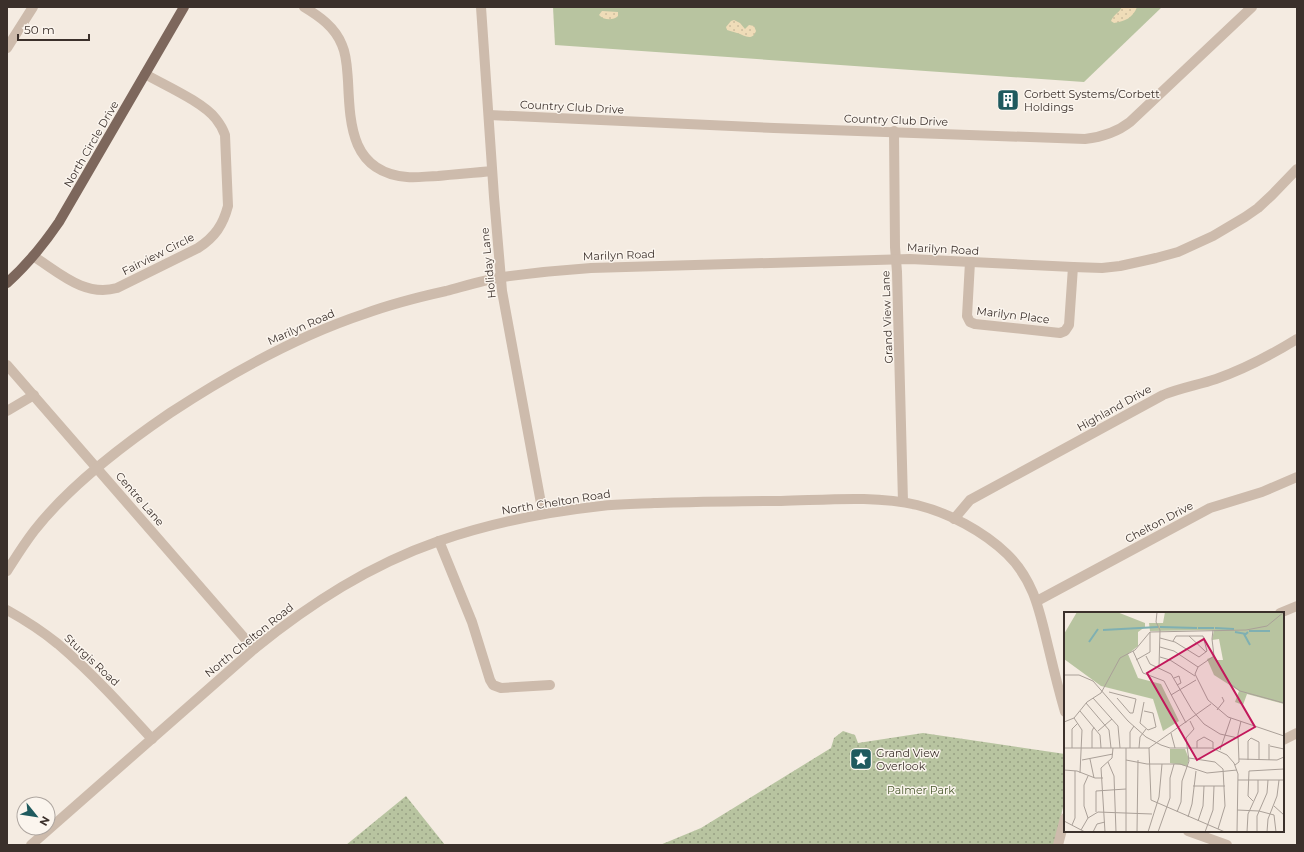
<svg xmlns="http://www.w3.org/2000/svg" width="1304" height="852" font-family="Montserrat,sans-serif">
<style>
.grass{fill:#b8c4a0}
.sand{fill:url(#sand-dots)}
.park{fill:url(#park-dots)}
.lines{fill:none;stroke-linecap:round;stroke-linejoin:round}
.minor{stroke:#cdbbac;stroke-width:10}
.major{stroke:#7d675c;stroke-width:10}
.labels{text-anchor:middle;stroke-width:3;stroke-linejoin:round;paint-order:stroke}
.poi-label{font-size:11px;fill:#3b302b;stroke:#fbf5ee;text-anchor:start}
.street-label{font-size:11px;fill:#3b302b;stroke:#fbf5ee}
.park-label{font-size:11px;fill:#4a5a2e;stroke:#fbf5ee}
.inset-river{fill:none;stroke:#7fb0b2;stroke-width:2}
.inset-road{fill:none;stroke:#aaa098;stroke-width:1}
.view{fill:#c2185b;fill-opacity:0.15;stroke:#c2185b;stroke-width:2}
.inset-edge{fill:none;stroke:#3b302b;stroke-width:2}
</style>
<defs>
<pattern id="sand-dots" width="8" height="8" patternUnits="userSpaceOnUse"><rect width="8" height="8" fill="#efdcb8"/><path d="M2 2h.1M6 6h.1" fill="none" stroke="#cebd9e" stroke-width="1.8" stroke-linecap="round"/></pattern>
<pattern id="park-dots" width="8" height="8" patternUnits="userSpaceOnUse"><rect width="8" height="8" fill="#b8c4a0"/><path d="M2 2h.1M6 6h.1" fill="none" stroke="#97a083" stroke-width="1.8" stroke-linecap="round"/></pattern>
</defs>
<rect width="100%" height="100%" fill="#f4ebe1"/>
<!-- grass -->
<polygon class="grass" points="553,7 1162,7 1084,82 555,45"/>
<!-- sand -->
<g class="sand">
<path d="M 1122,7 L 1137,7 C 1133,18 1125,21 1114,23 L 1111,21 C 1113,15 1119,13 1122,7 Z"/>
<path d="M 602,11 L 618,12 L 618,16 C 613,21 603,20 599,15 Z"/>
<path d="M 734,20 L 740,23 L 745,29 L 749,25 L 754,26 L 756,31 C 752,42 744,35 737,33 C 734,32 730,31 727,30 L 726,27 L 731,21 Z"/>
</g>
<!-- park -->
<g class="park">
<polygon points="843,731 855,735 858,743 923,733 1065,754 1065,799 1054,845 660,845 701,828 831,748 834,738"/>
<polygon points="406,796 445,845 346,845"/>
</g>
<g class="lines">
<!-- minor -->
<g class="minor">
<path d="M 304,7 C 319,16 335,27 342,45 C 347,56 347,69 348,81 C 350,125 351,172 407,177 C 417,178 428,176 438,176 C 456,174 474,173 492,171"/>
<polyline points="481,7 494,197 502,291 543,514"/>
<polyline points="7,48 33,7"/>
<path d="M 489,115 L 774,128 L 1085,139 C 1102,137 1116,133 1130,122 L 1252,7"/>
<polyline points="894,131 895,247 897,272 903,502"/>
<path d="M 33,256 C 60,273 84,297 117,288 L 198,248 C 215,237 223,225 228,206 L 225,135 C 223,129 220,124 216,119 C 203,102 164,85 145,74"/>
<polyline points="970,262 967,316 970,322 975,324 1060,333 1065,331 1069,325 1073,267"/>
<polyline points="7,365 254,649"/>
<polyline points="7,411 34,395"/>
<path d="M 954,519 L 970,500 L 1163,395 C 1180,388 1198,385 1216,379 C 1245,369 1271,355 1297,339"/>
<polyline points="439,541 472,622 490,680 493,685 501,688 550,685"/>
<path d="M 7,571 C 16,557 24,544 34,531 C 69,486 123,445 170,413 C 231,373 295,337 364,314 C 391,304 419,297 446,291 C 465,286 484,280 503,277 C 532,273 562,270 591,268 L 910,259 L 1073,267 L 1102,268 L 1120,266 L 1156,258 L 1178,252 L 1213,236 L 1245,217 L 1258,208 L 1272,195 L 1297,169"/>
<polyline points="1037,601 1210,508 1262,492 1297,477"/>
<path d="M 7,610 C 25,620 42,631 58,644 C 92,673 122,706 152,739"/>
<polyline points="1280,613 1297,606"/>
<polyline points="1283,740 1297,733"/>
<polyline points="1188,831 1227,845"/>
<path d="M 31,845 L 254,649 C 311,603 370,565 439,541 C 491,523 546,512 601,506 C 618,504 637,504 654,503 C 697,502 739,501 781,501 C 825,500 875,495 917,505 C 949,513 983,531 1007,554 C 1035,581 1040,614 1049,650 C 1054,671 1059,691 1065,712"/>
<polyline points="1058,845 1065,818"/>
</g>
<!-- major -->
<path class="major" d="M 7,283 C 27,265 44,244 59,222 L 184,7"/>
</g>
<!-- icons -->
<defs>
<g id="building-square" transform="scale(1.15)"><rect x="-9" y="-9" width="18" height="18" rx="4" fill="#1f5a5e" stroke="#fbf5ee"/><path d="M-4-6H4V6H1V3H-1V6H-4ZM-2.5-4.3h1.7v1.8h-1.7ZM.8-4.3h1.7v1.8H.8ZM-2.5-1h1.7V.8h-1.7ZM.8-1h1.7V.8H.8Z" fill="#fff"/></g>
<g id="sight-square" transform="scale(1.15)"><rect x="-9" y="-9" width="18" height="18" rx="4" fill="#1f5a5e" stroke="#fbf5ee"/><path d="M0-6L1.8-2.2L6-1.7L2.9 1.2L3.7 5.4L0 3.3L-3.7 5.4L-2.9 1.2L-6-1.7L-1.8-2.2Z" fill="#fff"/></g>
</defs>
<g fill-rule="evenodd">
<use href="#building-square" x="1008" y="100"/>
<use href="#sight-square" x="861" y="759"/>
</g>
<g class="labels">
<!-- poi labels -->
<g class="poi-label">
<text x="1024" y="98">Corbett Systems/Corbett<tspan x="1024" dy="13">Holdings</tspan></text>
<text x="876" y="757">Grand View<tspan x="876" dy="13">Overlook</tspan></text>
</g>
<!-- street labels -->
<g class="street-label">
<text transform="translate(572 107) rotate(3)" y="4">Country Club Drive</text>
<text transform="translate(896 120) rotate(2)" y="4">Country Club Drive</text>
<text transform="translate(91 144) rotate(-60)" y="4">North Circle Drive</text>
<text transform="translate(943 249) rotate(3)" y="4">Marilyn Road</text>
<text transform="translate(158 254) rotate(-27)" y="4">Fairview Circle</text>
<text transform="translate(619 255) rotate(-2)" y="4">Marilyn Road</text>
<text transform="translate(488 263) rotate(-96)" y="4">Holiday Lane</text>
<text transform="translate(1013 315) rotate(7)" y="4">Marilyn Place</text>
<text transform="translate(887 317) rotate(-92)" y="4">Grand View Lane</text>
<text transform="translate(301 327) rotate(-24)" y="4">Marilyn Road</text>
<text transform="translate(1114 408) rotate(-29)" y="4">Highland Drive</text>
<text transform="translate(140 499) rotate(49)" y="4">Centre Lane</text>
<text transform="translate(556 502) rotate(-9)" y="4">North Chelton Road</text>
<text transform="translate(1159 522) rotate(-28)" y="4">Chelton Drive</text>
<text transform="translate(249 640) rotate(-39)" y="4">North Chelton Road</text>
<text transform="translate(92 660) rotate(43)" y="4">Sturgis Road</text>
</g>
<!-- park labels -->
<g class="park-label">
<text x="921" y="794">Palmer Park</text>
</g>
</g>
<!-- overview -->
<g transform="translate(1064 612)">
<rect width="220" height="220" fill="#f4ebe1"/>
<path d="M 13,0 L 53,0 L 81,11 L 81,15 L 74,20 L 74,34 L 64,42 L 74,66 L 97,72 L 115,109 L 99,119 L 89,87 L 37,74 L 0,47 L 0,22 Z" fill="#b8c4a0"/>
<path d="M 101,0 L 220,0 L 220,92 L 183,82 L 179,93 L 171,90 L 175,79 L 150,63 L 143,47 L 151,44 L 152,48 L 159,48 L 155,27 L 148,28 L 150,18 L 86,19 L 85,11 L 99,11 ZM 106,137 L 121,137 L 125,147 L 123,154 L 106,151 Z" fill="#b8c4a0"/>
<path class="inset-river" d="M 96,15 L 133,16M 134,16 L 150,16M 151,16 L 170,17M 39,18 L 94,15M 185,19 L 206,19M 171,20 L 182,22 L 184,20M 180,22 L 186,33M 25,30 L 34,17"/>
<path class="inset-road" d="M 93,0 L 92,10 L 96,18 L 95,55M 149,18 L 148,27 L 150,44 L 134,55 L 131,62 L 144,88 L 164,105 L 220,124M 125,24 L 142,40M 96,26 L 111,30 L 135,45 L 143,39 L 139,24 L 112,24 L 109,29M 96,35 L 110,39 L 134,55M 69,39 L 79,61 L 100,69 L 122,111M 82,44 L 86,52 L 107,62 L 128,98 L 140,112 L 156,122 L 174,126M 96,45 L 106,48 L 131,64M 72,48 L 86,40 L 86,20M 0,63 L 15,63 L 29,69 L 64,109 L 82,125 L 97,133 L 106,136 L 148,136 L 163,143 L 170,151 L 174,162 L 173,220M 110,66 L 115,64 L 117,71 L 113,73M 165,71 L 176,79 L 220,91M 45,80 L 72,87 L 69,101 L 66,101 L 53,86M 107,83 L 132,68M 29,86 L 54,114 L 56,136M 22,91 L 45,118 L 47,136M 153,98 L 160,89 L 158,85M 16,99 L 36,123 L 37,136M 80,99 L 89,101 L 92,115 L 84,118 L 76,111 L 80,90M 10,106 L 18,118 L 16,161M 0,110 L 10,106 L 23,90 L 37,81 L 56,46 L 71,38 L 86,20 L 182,18 L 203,14 L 220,0M 34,119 L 48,107M 107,121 L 111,136M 206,134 L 220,137M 0,136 L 85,136 L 147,92M 8,136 L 8,117 L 14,111M 28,136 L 28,119 L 30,115M 66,136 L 66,120 L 70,114M 75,136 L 76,125 L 82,117M 85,136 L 87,188 L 161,220M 133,136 L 133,129 L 140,125 L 149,130 L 149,136M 156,138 L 167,106M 125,146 L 151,150 L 159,157 L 161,194 L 154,217M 26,147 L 30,166M 175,147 L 213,148 L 220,145M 18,148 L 49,142M 62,148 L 83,152 L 116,152 L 143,161 L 173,158M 184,148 L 184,129 L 187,126 L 195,130 L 195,148M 205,148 L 205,132M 44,150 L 50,164 L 52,220M 171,153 L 175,150 L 174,122 L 177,109M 0,158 L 13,159 L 31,166 L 39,166M 24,164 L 20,173 L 20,194 L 24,206M 174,168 L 220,168M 129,174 L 161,174M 189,189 L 184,184 L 185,159 L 220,157M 210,194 L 220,203M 173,198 L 195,199 L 210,203 L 212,220M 32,200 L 32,179 L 62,177M 113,200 L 117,190 L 118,169 L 125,149 L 122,126 L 130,117 L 126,109M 124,205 L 128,192 L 132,159M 0,209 L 21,220M 134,209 L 139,194 L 140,174M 8,213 L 11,206 L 11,159M 17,218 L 24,206 L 34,200 L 88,202M 29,220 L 33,212 L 41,210M 41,220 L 37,156 L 48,146 L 49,136M 62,220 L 62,136M 73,220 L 74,148M 84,220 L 95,185 L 98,152M 94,220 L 106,186 L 106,166 L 110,152M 141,220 L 149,198 L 150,174M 183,220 L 184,202 L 194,180 L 194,168M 193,220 L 193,204 L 203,181 L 204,168M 203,220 L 204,207 L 213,184 L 215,168"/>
<path class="view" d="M 140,27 L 191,115 L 133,148 L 83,61 Z"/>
<rect width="220" height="220" class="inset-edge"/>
</g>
<!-- border -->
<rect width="1304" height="852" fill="none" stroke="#3b302b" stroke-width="16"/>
<!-- north arrow -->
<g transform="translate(36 816) rotate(120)"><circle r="19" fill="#fbf5ee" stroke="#aea6a0"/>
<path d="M0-3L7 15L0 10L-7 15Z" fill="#1f5a5e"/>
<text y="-6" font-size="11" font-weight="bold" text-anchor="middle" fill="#3b302b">N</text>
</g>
<!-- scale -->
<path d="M18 34v6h71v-6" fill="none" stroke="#3b302b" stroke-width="2"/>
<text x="24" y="34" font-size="12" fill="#3b302b" stroke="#fbf5ee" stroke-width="3" paint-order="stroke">50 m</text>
</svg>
